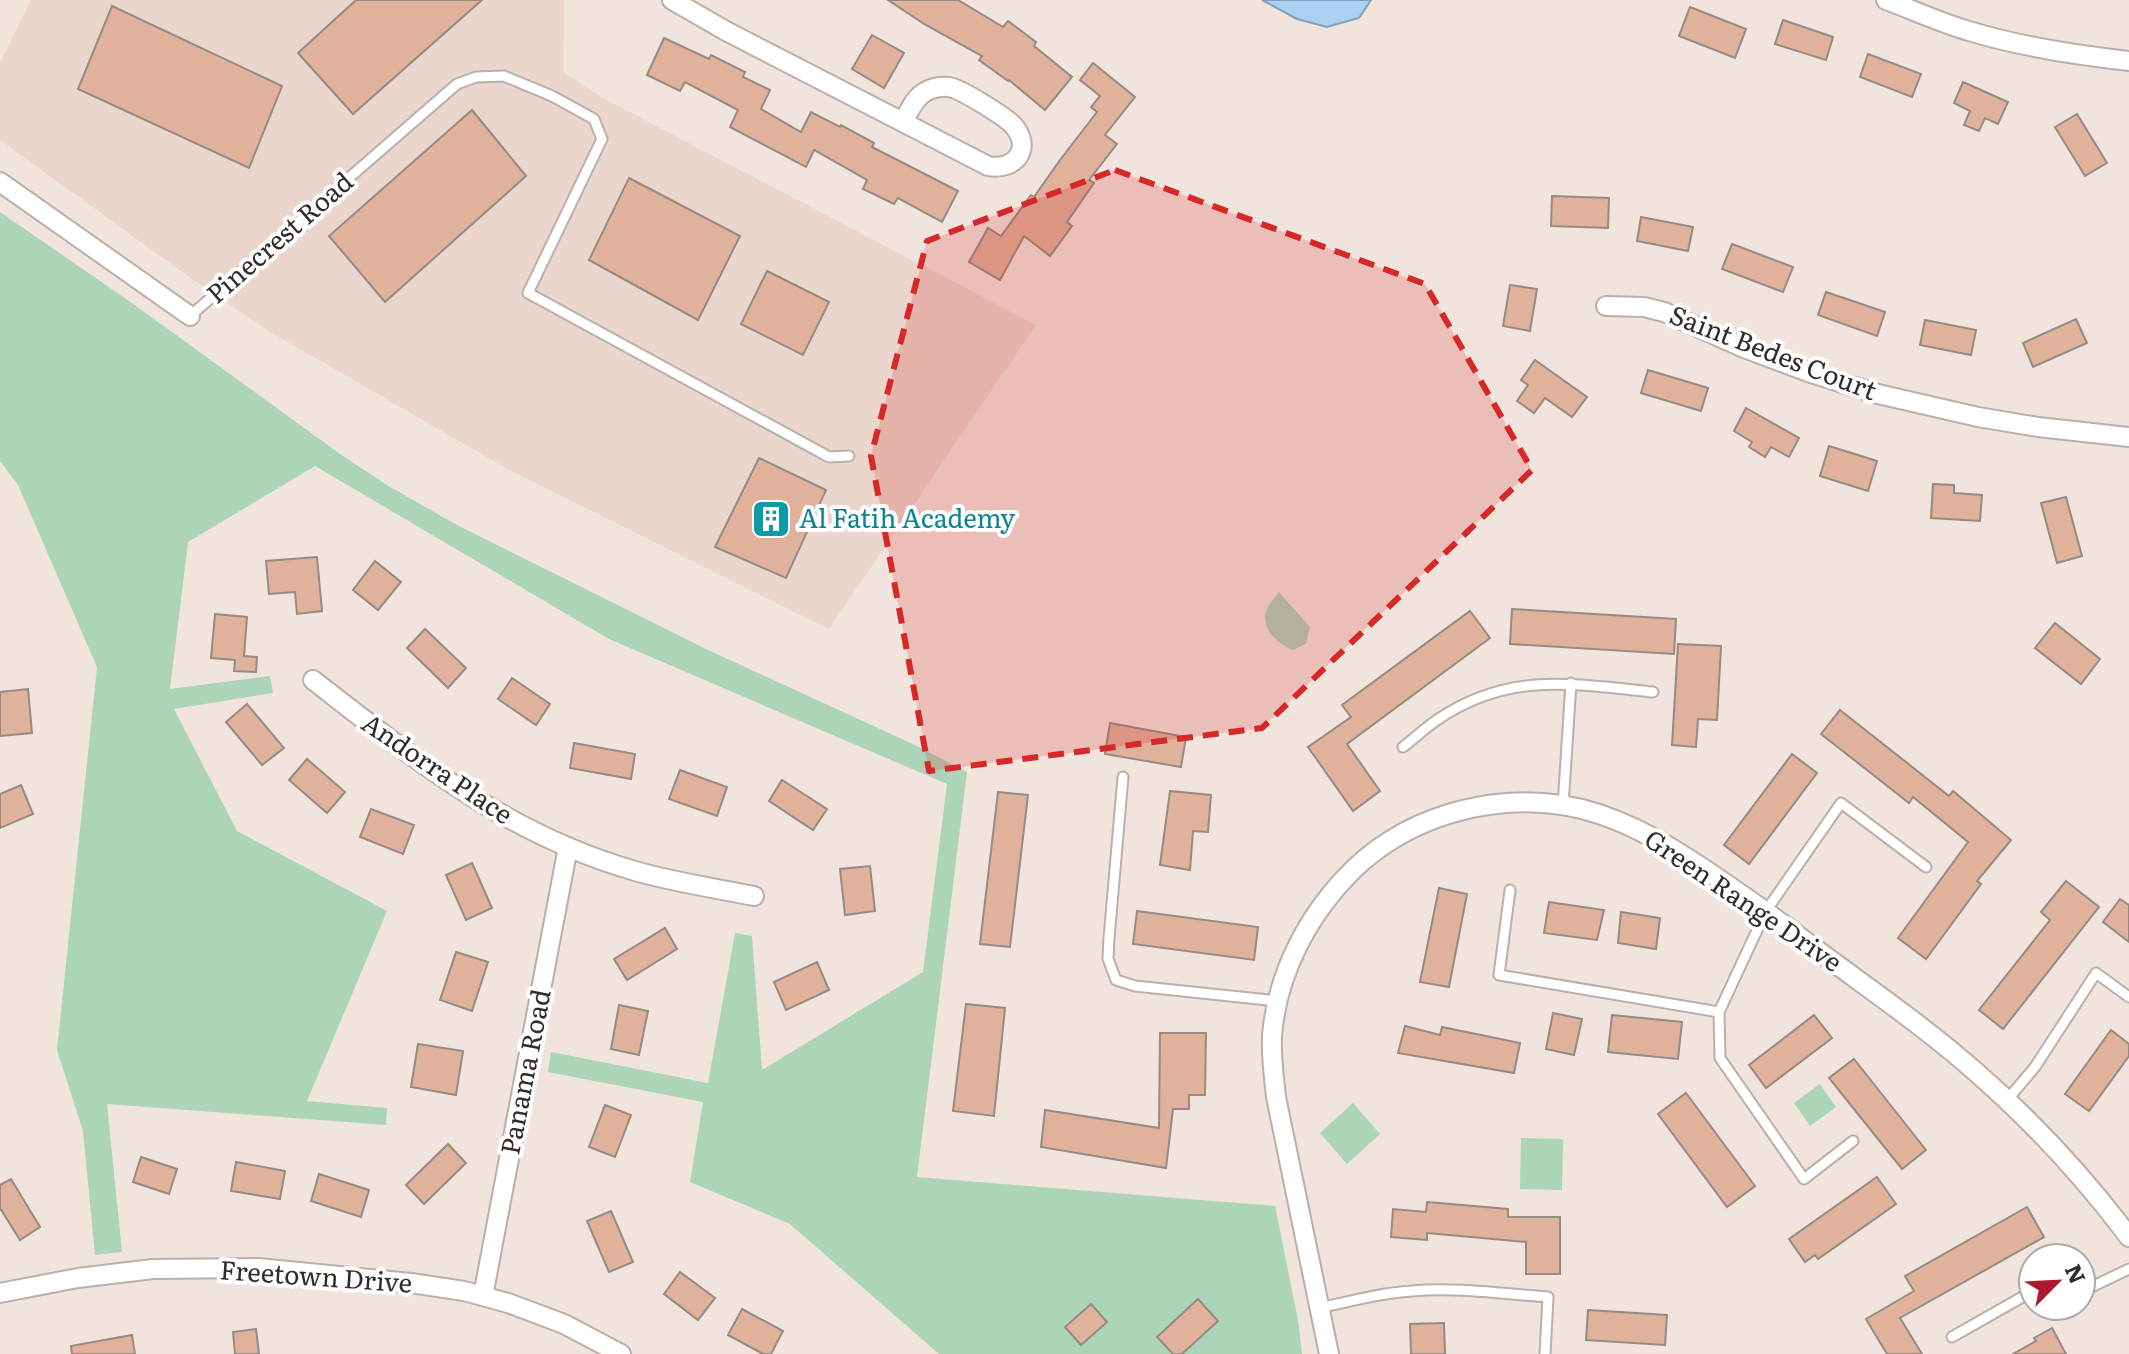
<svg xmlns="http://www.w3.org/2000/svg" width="2129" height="1354" font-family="Literata,serif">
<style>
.built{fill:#ead6cc}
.green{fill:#abd4b8}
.water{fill:#aad0f2;stroke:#869fb6;stroke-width:2}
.building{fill:#e0b29b;stroke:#968a84;stroke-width:2}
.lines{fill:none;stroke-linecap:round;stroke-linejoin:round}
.service-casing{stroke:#bbafa9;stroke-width:13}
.minor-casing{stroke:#bbafa9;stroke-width:22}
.service{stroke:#fff;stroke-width:9}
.minor{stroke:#fff;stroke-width:18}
.marked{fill:#d62828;fill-opacity:0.2;stroke:#d62828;stroke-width:6;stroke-dasharray:16 10;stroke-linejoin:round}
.labels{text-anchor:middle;stroke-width:8;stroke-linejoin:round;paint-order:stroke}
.street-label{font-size:26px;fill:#312c2a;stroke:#fff}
.culture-label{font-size:26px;fill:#0d838f;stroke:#fff;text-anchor:start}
</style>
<rect width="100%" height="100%" fill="#f1e4dd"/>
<!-- built -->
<polygon class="built" points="31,0 564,0 563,72 603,98 1036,325 829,629 511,471 272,333 192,279 0,140 0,63"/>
<!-- green -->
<g class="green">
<polygon points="0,212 132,303 340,454 390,487 457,525 706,649 917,746 967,772 917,1177 1275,1206 1298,1320 1302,1354 939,1354 790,1224 690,1182 703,1102 548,1072 551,1052 708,1083 735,933 752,936 762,1070 923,972 947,784 609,639 315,466 188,542 170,689 270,676 273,693 174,709 237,831 387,911 307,1101 387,1108 386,1125 107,1104 122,1252 95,1255 83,1131 57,1050 97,667 18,485 0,461"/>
<path d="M 1279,592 L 1310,627 L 1306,644 L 1293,650 C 1277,644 1259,627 1267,609 C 1270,603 1275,597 1279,592 Z"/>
<polygon points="1820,1084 1836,1107 1810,1126 1794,1103"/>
<polygon points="1353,1103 1380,1134 1347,1164 1320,1133"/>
<polygon points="1521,1138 1563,1139 1562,1190 1520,1189"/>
</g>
<!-- water -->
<polygon class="water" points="1262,0 1371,0 1359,18 1327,27 1297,19"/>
<!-- building -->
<g class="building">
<polygon points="356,0 482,0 353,114 298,53"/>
<polygon points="888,0 958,0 1003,27 1008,21 1036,42 1034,46 1072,77 1045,110 1009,80 1008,81 979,60 982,56 924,24"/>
<polygon points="112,6 282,86 249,168 78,89"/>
<polygon points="1690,7 1746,29 1735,58 1679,36"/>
<polygon points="1783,20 1833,37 1826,60 1775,44"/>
<polygon points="872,35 904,53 884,88 852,69"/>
<polygon points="664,38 709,59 711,55 745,72 743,77 770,90 761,109 801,132 811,112 840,127 841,125 874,143 872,147 958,191 942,222 898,198 894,204 863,189 867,180 814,150 806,167 730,127 738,110 685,82 680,91 647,75"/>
<polygon points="1868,54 1921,74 1912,97 1860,77"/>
<polygon points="1093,63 1135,97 1105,135 1117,144 1089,180 1094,183 1067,222 1072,226 1050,256 1024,236 1000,280 969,262 988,228 1001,236 1031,195 1034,197 1060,160 1097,112 1091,107 1100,96 1080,80"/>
<polygon points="1963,82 2008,102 1998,124 1985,118 1979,131 1964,125 1970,111 1954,103"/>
<polygon points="472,110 526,176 385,302 329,236"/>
<polygon points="2077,114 2107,163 2085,176 2055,127"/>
<polygon points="629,178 740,236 698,320 589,260"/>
<polygon points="1552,196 1609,198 1608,228 1551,226"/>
<polygon points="1641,217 1693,227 1688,251 1637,241"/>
<polygon points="1732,244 1793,267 1783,292 1722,269"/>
<polygon points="767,271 829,302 803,355 741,324"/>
<polygon points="1510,285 1537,289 1530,331 1503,326"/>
<polygon points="1826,292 1885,312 1877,336 1818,315"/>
<polygon points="2076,319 2087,343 2033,367 2023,343"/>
<polygon points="1925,320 1976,330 1971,355 1920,345"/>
<polygon points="1535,360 1587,397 1572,417 1545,398 1534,413 1517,401 1528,385 1521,380"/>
<polygon points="1648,370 1708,388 1701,411 1641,393"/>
<polygon points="1746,408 1799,438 1789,457 1771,447 1765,457 1749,447 1752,442 1734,431"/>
<polygon points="1829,446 1877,461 1868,491 1820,476"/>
<polygon points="759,458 826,490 786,578 715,547"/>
<polygon points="1933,484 1954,485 1954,493 1982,495 1980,521 1931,518"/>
<polygon points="2066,497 2082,556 2057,563 2041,503"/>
<polygon points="317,557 322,611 297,614 295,592 269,594 266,561"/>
<polygon points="375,561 401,582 378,610 353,590"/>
<polygon points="1512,609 1676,619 1674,654 1510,644"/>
<polygon points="1470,611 1490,638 1347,744 1380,791 1353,811 1308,747 1351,717 1342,705"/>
<polygon points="215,614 247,617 244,656 257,657 256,672 234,671 235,660 211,658"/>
<polygon points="2055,623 2100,659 2081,684 2035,648"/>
<polygon points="425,629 466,668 448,688 407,648"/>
<polygon points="1678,644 1721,646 1717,720 1698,719 1696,747 1672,745"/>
<polygon points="512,678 550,704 536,725 498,699"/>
<polygon points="28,689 32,733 0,736 0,692"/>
<polygon points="247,704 284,748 262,765 226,722"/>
<polygon points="1840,710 1949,796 1953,791 2011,840 1977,881 1981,884 1926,959 1898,938 1968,842 1913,797 1909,803 1821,734"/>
<polygon points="1110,723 1186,737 1181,767 1105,754"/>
<polygon points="574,743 635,754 631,779 570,768"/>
<polygon points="1792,754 1817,773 1749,864 1724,845"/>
<polygon points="307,759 345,792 327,813 289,780"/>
<polygon points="680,770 727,787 717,816 669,799"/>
<polygon points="782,780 827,809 813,830 769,801"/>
<polygon points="21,785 33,814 0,828 0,794"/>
<polygon points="1170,791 1211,795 1208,832 1193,831 1190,870 1160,865"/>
<polygon points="998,792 1028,795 1010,947 980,944"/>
<polygon points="371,809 414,825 403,854 360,837"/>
<polygon points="472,863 492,908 466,920 446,875"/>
<polygon points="870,866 875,911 845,915 840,869"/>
<polygon points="2066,881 2099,907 2003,1029 1979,1010 2050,920 2041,912"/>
<polygon points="1439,888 1467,894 1449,987 1420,982"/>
<polygon points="2120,899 2129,905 2129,942 2103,922"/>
<polygon points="1549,902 1604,910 1597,940 1544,933"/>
<polygon points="1137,911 1258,927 1254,960 1133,944"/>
<polygon points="1621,912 1660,918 1656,949 1618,943"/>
<polygon points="665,928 677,949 627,980 614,959"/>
<polygon points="456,952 488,962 472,1011 440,1000"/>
<polygon points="817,962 829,990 786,1010 774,982"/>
<polygon points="966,1004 1005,1008 994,1116 953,1111"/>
<polygon points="619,1005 648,1011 639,1055 611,1049"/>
<polygon points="1553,1013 1582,1019 1574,1055 1546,1049"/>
<polygon points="1612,1015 1682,1022 1678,1059 1608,1052"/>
<polygon points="1814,1015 1832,1038 1766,1088 1749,1065"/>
<polygon points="1405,1026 1440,1035 1442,1027 1520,1043 1514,1073 1398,1053"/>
<polygon points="2111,1030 2129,1044 2129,1056 2089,1111 2065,1094"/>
<polygon points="1160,1033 1206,1033 1205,1095 1189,1095 1189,1109 1173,1109 1166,1168 1041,1147 1045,1110 1159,1128"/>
<polygon points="418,1044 463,1051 456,1095 411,1087"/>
<polygon points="1854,1059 1926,1150 1902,1169 1829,1078"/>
<polygon points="1686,1093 1755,1186 1727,1207 1658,1114"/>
<polygon points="605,1105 631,1115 615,1157 589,1147"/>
<polygon points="448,1144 466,1163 424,1204 406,1185"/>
<polygon points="141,1157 177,1169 169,1194 133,1182"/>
<polygon points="236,1162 285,1171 280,1199 231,1191"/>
<polygon points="319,1174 369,1190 361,1217 311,1201"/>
<polygon points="1877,1177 1896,1204 1818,1259 1815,1255 1805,1262 1789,1239"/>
<polygon points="11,1179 40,1227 20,1240 0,1208 0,1185"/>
<polygon points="1427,1202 1508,1209 1508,1217 1560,1217 1560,1274 1526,1274 1526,1242 1427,1233 1427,1240 1391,1237 1393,1209 1426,1212"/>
<polygon points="2027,1207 2044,1237 1900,1318 1922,1354 1887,1354 1866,1319 1914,1291 1905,1276"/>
<polygon points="611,1211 633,1262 609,1272 587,1221"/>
<polygon points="680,1272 715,1298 698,1320 664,1294"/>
<polygon points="1198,1299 1218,1321 1182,1354 1173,1354 1157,1337"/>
<polygon points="1091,1304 1107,1322 1081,1345 1065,1327"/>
<polygon points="742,1309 783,1331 771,1354 763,1354 728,1335"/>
<polygon points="1588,1310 1667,1315 1665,1345 1586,1340"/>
<polygon points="1444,1323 1445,1354 1411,1354 1410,1324"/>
<polygon points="2052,1328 2066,1354 2013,1354 2036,1341 2034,1338"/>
<polygon points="256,1329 259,1354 235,1354 233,1332"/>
<polygon points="132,1335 135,1354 72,1354 71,1346"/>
</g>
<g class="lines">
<!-- service casing -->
<g class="service-casing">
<g id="service">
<polyline points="190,316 457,84 476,77 504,76 552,96 594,119 602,139 528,293 829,457 849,456"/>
<path d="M 1403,747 C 1415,738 1425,728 1437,720 C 1508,671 1574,684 1653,692"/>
<polyline points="1123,777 1109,938 1108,959 1116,980 1135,986 1278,1001"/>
<polyline points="1563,806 1571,683"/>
<polyline points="1510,890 1499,975 1719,1012 1720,1058 1804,1179 1853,1141"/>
<polyline points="1719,1012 1766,911 1841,803 1926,867"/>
<polyline points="2007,1100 2035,1067 2096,973 2129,997"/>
<polyline points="2081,1292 2129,1269"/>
<path d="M 1320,1308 C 1351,1301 1381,1293 1412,1291 C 1457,1287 1503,1294 1548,1297 L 1545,1354"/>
<polyline points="1952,1337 2033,1291"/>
</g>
</g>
<!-- minor casing -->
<g class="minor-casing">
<g id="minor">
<path d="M 672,0 L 726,31 L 988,166 C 1016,171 1033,148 1013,125 C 1004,116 961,89 949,87 C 941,86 931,88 925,92 C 914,98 909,112 903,122"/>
<path d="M 1886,0 C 1913,10 1941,23 1969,31 C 2021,47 2075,55 2129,61"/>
<polyline points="0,182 190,316"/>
<polyline points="1606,306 1644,307 1664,312 1744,348 1811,373 1878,394 1978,417 2038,427 2129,437"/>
<path d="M 313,680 C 416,760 506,834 635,871 C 673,882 714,888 754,896"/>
<polyline points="0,1293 78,1278 153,1269 258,1268 411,1283 464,1291 508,1303 564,1324 621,1354"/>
<polyline points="483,1296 568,847"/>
<path d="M 1329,1354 L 1276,1097 C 1274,1077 1271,1057 1272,1036 C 1277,972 1310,911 1356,867 C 1415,812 1504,790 1582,809 C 1632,822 1673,848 1716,877 C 1747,898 1778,920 1809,944 C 1865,986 1924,1026 1977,1073 C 2033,1122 2084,1177 2129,1237"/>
</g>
</g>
<!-- service -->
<use href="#service" class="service"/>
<!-- minor -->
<use href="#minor" class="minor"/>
</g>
<!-- marked area -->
<path class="marked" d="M 1115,170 L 1425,284 L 1532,470 L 1262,728 L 929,771 L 871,456 L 927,241 Z"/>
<!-- icons -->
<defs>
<g id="building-square" transform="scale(2)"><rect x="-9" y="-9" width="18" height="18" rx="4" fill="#0f9aa8" stroke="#fff"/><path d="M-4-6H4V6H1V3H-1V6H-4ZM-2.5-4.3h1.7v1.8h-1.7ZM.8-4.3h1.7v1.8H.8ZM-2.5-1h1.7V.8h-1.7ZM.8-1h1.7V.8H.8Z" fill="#fff"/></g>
</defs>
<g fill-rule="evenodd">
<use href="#building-square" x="771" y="519"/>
</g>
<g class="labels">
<!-- street labels -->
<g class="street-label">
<text transform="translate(280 238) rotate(-41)" y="9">Pinecrest Road</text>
<text transform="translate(1773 353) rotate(21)" y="9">Saint Bedes Court</text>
<text transform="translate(437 769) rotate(34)" y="9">Andorra Place</text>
<text transform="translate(1743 901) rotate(34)" y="9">Green Range Drive</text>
<text transform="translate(526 1072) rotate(-79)" y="9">Panama Road</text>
<text transform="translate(316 1277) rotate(4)" y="9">Freetown Drive</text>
</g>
<!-- culture labels -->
<g class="culture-label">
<text x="799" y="528">Al Fatih Academy</text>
</g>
</g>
<!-- north arrow -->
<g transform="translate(2057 1282) rotate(66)"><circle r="38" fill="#ffffff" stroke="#adabaa" stroke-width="2"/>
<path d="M0-6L14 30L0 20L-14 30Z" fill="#ad1831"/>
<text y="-12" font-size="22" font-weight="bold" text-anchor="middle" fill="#312c2a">N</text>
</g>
</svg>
